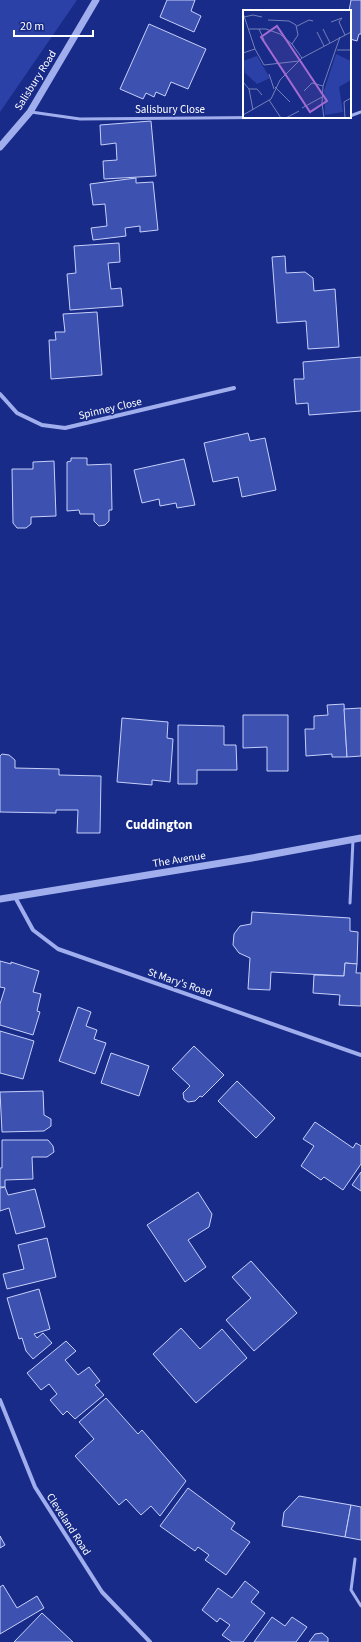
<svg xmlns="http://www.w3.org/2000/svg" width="361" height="1642" font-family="'Source Sans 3',sans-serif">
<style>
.green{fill:#2b41a7}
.building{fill:#3d51b0;stroke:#c6d0fa}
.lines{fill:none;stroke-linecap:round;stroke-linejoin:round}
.service{stroke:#a0aeed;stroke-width:3}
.minor{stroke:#a0aeed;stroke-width:4}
.tertiary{stroke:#a0aeed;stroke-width:7}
.labels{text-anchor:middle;stroke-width:3;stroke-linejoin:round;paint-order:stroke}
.street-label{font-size:11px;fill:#fff;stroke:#182b88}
.quarter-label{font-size:13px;font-weight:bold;fill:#fff;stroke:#182b88}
.inset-road{fill:none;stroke:#7480b8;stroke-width:1}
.view{fill:#a36bd2;fill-opacity:0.15;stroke:#a36bd2;stroke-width:2}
.inset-edge{fill:none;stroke:#fff;stroke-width:2}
</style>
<rect width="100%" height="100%" fill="#182b88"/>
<!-- green -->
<polygon class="green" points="0,0 77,0 0,112"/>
<!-- building -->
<g class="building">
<polygon points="167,0 195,0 191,11 201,16 194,32 160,17"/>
<polygon points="351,0 361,0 361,34 359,34 357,41 350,39 349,11"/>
<polygon points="149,24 206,49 188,89 171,82 165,96 156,92 154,97 146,93 143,99 120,89"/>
<polygon points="151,121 156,176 104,179 103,161 117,160 116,143 101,145 100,125"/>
<polygon points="136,178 136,183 153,182 158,230 140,232 140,226 125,228 126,236 93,240 91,228 107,226 105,204 93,205 90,184"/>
<polygon points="119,243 120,262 108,263 111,289 121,288 123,306 70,310 67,274 76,273 74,246"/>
<polygon points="285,256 286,273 305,272 313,278 314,291 335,289 339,347 308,349 306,321 277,323 272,257"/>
<polygon points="97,312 102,375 51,379 49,340 56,340 55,332 65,332 63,314"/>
<polygon points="361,357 361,411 309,415 308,403 296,404 294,379 304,379 303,362"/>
<polygon points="248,433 250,441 265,438 276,490 242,497 238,477 213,482 204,443"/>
<polygon points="71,458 87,458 87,465 111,464 112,510 109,510 109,521 105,525 99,526 94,521 94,514 80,514 79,510 67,511 67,462 71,461"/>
<polygon points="184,459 195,505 177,508 176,503 160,506 159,499 142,503 134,470"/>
<polygon points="54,461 56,516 31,517 31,524 26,528 17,528 13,523 12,469 33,469 33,462"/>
<polygon points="344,704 347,757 332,757 332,754 306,756 305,729 314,729 314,716 328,715 327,705"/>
<polygon points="361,708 361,756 347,757 344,709"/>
<polygon points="243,715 288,715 288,771 267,771 267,747 243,748"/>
<polygon points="122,718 168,722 167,738 173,739 170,782 152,780 152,785 117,782"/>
<polygon points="178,725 224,726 224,745 236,745 237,770 197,770 197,784 178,784"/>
<polygon points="2,754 9,755 15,760 15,768 59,769 59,775 101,776 100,833 77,833 78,810 56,810 56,813 0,812 0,756"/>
<polygon points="252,912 350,918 350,931 358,932 357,964 345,963 344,976 271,972 270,990 248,989 250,958 239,953 233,945 234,934 240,926 251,924"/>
<polygon points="0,961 11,964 11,962 39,971 33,992 41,994 37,1011 40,1012 33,1035 0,1025 0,1004 5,988 0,987"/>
<polygon points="345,963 357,964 356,973 361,973 361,1006 339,1005 340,995 313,993 314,975 344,976"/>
<polygon points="78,1007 91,1012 86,1026 97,1030 94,1039 106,1043 95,1074 59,1061"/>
<polygon points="0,1031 34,1041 23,1079 0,1073"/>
<polygon points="194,1046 224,1075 202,1097 200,1096 195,1101 188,1102 184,1099 183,1093 190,1086 172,1069"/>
<polygon points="111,1053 149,1066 139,1096 101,1083"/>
<polygon points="237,1081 275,1118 256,1138 218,1101"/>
<polygon points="43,1091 44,1115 51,1119 51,1126 44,1131 2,1132 0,1092"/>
<polygon points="315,1122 353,1148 356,1143 361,1146 361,1164 343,1190 324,1177 321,1180 301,1166 314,1146 303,1139"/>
<polygon points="2,1140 48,1140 53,1146 54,1152 47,1157 32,1157 33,1179 5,1180 5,1187 0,1187 0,1168 2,1168"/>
<polygon points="361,1172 361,1191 352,1185"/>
<polygon points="5,1187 8,1195 35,1189 45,1227 16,1234 9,1208 0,1211 0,1188"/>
<polygon points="198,1192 212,1214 209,1227 188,1240 206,1267 185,1282 147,1225"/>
<polygon points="47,1238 56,1277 7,1289 3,1274 24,1269 18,1245"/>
<polygon points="251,1261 297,1313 254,1351 226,1320 251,1298 232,1277"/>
<polygon points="39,1289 50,1329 34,1334 37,1338 43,1333 52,1343 33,1359 26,1351 22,1338 19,1339 7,1298"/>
<polygon points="181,1328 200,1349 222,1329 247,1358 196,1403 153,1354"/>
<polygon points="66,1341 76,1351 65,1360 78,1375 89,1367 100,1381 95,1385 104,1395 75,1419 67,1411 63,1415 50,1400 57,1394 49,1384 41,1390 27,1373"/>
<polygon points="106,1398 138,1434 142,1430 186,1481 160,1516 151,1506 141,1515 126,1499 119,1505 75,1456 94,1439 79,1422"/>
<polygon points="188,1488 235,1523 231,1529 250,1542 226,1575 205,1560 209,1555 198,1547 195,1551 160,1526"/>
<polygon points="299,1496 351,1505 345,1537 282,1526 284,1512"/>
<polygon points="351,1505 361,1507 361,1540 345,1537"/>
<polygon points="0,1536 5,1545 0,1548"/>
<polygon points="245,1581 259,1592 251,1602 265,1613 243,1642 232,1642 222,1635 230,1625 220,1618 217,1622 202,1610 218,1588 232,1598"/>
<polygon points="3,1585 17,1608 37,1596 44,1608 0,1634 0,1587"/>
<polygon points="42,1613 73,1642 14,1642"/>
<polygon points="272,1617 285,1626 292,1617 307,1627 296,1642 254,1642"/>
<polygon points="322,1633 328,1638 328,1642 309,1642 315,1634"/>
</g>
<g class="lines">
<!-- service -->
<g class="service">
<polyline points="31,112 80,119 311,117"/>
<polyline points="350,116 361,112"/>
<polyline points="350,903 353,840"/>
<polyline points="355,1559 351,1590 361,1606"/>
</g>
<!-- minor -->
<g class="minor">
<polyline points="0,394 17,413 42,425 65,428 234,388"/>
<polyline points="15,897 33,930 58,949 361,1055"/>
<polyline points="0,1400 35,1487 102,1592 150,1642"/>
</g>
<!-- tertiary -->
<g class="tertiary">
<polyline points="0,147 30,112 96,0"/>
<polyline points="0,899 252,858 361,838"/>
</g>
</g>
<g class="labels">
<!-- street labels -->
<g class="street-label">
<text transform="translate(35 80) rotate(-58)" y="4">Salisbury Road</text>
<text x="170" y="113">Salisbury Close</text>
<text transform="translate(110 408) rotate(-13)" y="4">Spinney Close</text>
<text transform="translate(179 859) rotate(-9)" y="4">The Avenue</text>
<text transform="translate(180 982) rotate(19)" y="4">St Mary's Road</text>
<text transform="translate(69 1524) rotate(57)" y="4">Cleveland Road</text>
</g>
<!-- quarter labels -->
<g class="quarter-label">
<text x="159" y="829">Cuddington</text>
</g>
</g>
<!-- overview -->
<g transform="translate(243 10)">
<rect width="108" height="108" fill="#182b88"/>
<path d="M 93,44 L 108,51 L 108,70 L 96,77 L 100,102 L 82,105 L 81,81 ZM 14,46 L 27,68 L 14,74 L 2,63 L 0,51 Z" fill="#2b41a7"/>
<path class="inset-road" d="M 0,3 L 12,39 L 21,55 L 56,51M 1,7 L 10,5 L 19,7M 25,10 L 46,11 L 53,15 L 55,25 L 49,34M 88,12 L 99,8 L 96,12M 96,12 L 102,25M 54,16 L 66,10 L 70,11M 6,19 L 23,19 L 37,24 L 49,34 L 59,48M 16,19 L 21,30M 80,19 L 87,33M 74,22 L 81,36M 94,40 L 108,40M 0,43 L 12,39M 26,64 L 31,79M 0,72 L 6,79 L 10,100M 32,77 L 47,92M 6,79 L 14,79 L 19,85M 61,81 L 69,73 L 80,76M 26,90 L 38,108M 59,98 L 79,87M 0,105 L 28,89 L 37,70 L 59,48 L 108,22M 43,108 L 56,101M 81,108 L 79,93 L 80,76 L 97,27M 102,108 L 101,92 L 108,88"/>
<path class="view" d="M 34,16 L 84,91 L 67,102 L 18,27 Z"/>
<rect width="108" height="108" class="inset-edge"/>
</g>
<!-- scale -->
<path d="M14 30v6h79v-6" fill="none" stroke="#ffffff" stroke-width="2"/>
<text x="20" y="30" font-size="12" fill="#ffffff" stroke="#182b88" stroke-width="3" paint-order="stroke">20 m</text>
</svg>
